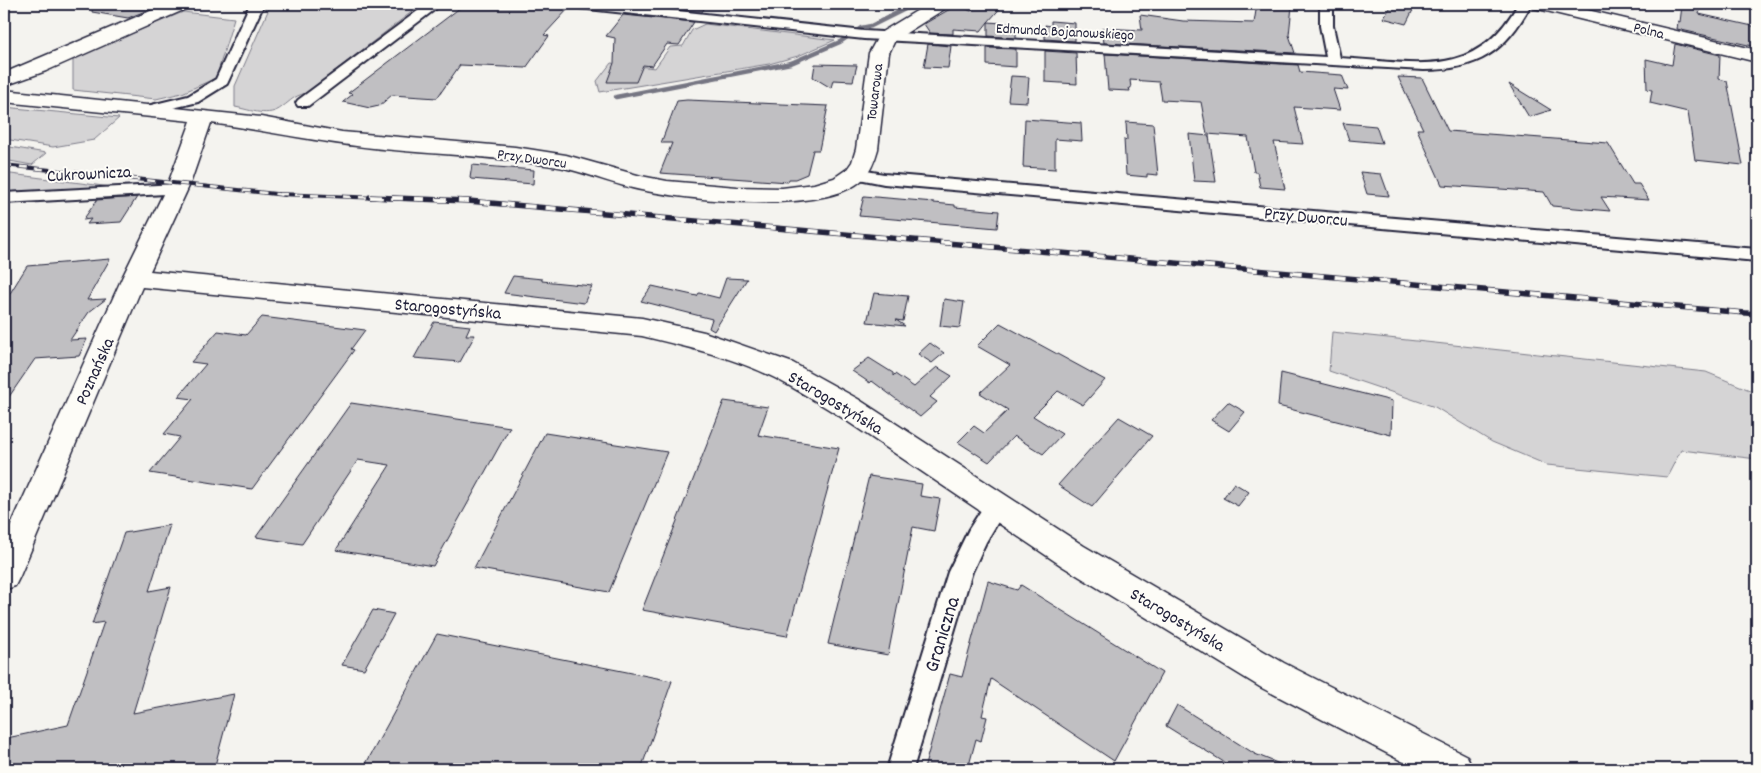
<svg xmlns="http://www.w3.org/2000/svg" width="1761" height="773" font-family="Dekko,sans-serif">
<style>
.green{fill:#d5d4d5;stroke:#7c7b88}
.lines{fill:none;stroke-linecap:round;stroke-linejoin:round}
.stream{stroke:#757582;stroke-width:4.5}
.building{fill:#c0bfc2;stroke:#22223b}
.street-casing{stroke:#22223b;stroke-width:4}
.secondary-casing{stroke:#22223b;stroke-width:3}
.street{fill:#fdfcf7;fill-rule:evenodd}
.secondary{fill:#fdfcf7;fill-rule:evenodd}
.rail-far1-casing{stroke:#22223b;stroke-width:4}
.rail-casing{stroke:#22223b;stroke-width:5.5}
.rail-far1{stroke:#fdfcf7;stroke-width:2.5;stroke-dasharray:8;stroke-linecap:butt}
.rail{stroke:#fdfcf7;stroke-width:4;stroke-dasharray:11;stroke-linecap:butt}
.labels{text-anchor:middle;stroke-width:4;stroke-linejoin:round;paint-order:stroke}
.far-street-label{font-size:15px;fill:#22223b;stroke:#fdfcf7}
.street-label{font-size:18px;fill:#22223b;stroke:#fdfcf7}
.near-street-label{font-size:21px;fill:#22223b;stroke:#fdfcf7}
</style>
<rect width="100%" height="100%" fill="#f4f3ef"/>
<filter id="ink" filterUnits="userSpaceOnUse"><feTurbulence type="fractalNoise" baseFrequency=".02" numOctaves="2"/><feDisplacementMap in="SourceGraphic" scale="10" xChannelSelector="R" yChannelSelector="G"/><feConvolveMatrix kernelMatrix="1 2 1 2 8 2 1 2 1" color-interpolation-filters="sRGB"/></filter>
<g filter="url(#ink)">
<!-- green -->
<g class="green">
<path d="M 271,4 L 422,4 L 306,93 C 292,97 292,100 282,107 C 269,118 251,110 235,107 L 235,86 Z"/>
<polygon points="183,12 234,18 216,78 182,93 156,99 73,90 73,58"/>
<polygon points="705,24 835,40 798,56 769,64 600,92 597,81 611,63 655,68 670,47 683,46 692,30"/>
<polygon points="4,107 119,118 94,140 53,147 4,139"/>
<polygon points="4,146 46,153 32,165 4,160"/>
<polygon points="4,174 11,174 119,188 4,193"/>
<polygon points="1332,332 1706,372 1757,393 1757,459 1681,450 1667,477 1547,465 1492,442 1435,407 1329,371"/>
</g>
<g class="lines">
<!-- stream -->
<polyline class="stream" points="616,97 791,63 840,42 861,28 871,26 915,4"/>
</g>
<!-- building -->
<g class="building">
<polygon points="93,4 163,4 128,18 92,12"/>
<polygon points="465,4 536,4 569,8 544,35 549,36 526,68 460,65 437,98 392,95 379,106 370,108 343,102 353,94 348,93"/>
<polygon points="631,4 707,4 702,12"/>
<polygon points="978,4 1004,4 988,22 1016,24 1016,38 988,36 988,22 981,31 953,29 953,34 930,33 924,24 957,5 971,11"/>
<polygon points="1257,4 1292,6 1289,35 1295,53 1104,43 1102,28 1142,30 1140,15 1183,21 1254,23"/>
<polygon points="1393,4 1416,4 1406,24 1383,18"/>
<polygon points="1682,6 1700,10 1699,14 1757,27 1757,47 1677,29 1678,21 1680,22"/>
<polygon points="623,15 694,22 679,45 667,44 652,66 643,65 636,82 607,82 614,63 615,38 606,36"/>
<polygon points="1051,21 1075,23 1075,41 1045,39 1045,25 1051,26"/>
<polygon points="928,44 951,46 948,68 924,67"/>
<polygon points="1675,44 1720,55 1719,79 1727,81 1743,165 1695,160 1688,112 1650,103 1652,90 1647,89 1646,59 1672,65"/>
<polygon points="987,48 1016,49 1016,67 987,65"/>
<polygon points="1045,51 1076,53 1077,84 1045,82"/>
<polygon points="1105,54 1298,65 1300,72 1342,75 1348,90 1333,89 1340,110 1294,107 1303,144 1274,142 1285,189 1260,187 1257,172 1254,172 1248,137 1207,134 1201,102 1162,100 1159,82 1130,80 1131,88 1129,88 1130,91 1108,90"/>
<polygon points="815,64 857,65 853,81 833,80 831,88 813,77"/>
<polygon points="1011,76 1029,77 1027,102 1008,101"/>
<polygon points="1398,77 1422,78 1448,131 1608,143 1633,184 1639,184 1649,200 1601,197 1610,211 1587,209 1552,206 1544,192 1442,185 1417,129 1423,129"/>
<polygon points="1509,84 1551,110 1529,117"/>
<polygon points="687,100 828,106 819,150 813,150 807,174 795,179 789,179 788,182 660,173 672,143 661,143 677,101"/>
<polygon points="1025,119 1081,123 1082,141 1055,139 1055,169 1023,167"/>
<polygon points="1126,122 1153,124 1158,175 1147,174 1147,177 1126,175 1124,139 1127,140"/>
<polygon points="1343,123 1376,126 1382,143 1349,140"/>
<polygon points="1189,134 1209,136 1216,182 1194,181"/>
<polygon points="472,165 534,170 533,184 471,179 470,178"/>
<polygon points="1360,172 1381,174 1389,196 1367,194"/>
<polygon points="864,196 934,202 934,203 955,205 955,207 999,211 997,228 859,216"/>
<polygon points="137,197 121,222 87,224 91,219 83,220 97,200"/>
<polygon points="110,259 87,300 106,299 89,312 70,340 87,339 79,356 35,359 4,404 4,303 27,266"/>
<polygon points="513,276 542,279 542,281 592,286 584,303 504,293"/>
<polygon points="726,278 747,279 714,331 709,328 712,319 641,301 652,286 697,296 699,293 719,298"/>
<polygon points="874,293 908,296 903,321 896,320 905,326 867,322"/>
<polygon points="944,299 964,302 960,328 940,326"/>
<polygon points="262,317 365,330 351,349 354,350 252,489 150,473 180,437 164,434 193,399 178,397 206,364 191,362 218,331 246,335"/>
<polygon points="434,322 470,326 466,335 475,335 460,362 414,358"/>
<polygon points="1000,323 1105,380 1083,405 1058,391 1033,416 1062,434 1043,454 1014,436 989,462 958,442 974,426 984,433 1008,410 980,393 1010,365 977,346"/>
<polygon points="930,343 944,353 932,363 918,354"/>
<polygon points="869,358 893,373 893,376 895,374 914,387 937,367 952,376 930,397 937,402 920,417 872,381 870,383 852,371"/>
<polygon points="1281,373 1392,401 1391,435 1278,406"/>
<polygon points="724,401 768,407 758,435 839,448 787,636 642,610"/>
<polygon points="1228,402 1245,412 1229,431 1211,420"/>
<polygon points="351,403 510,427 433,566 336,550 390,465 358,460 302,544 256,537"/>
<polygon points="1119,417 1152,436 1092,507 1058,485"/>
<polygon points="545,433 667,452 609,592 474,568"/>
<polygon points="869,476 922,484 920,496 940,499 934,531 913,527 888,655 828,644"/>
<polygon points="1234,483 1249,492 1238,506 1223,498"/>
<polygon points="170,525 149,591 171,587 133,713 234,694 214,769 4,769 4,747 7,738 68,725 104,622 92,624 124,533"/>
<polygon points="988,581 1017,590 1021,585 1162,673 1114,761 991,679 982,716 987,717 981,741 976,739 968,769 924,769 950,674 962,677"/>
<polygon points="373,610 394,614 364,669 342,665"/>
<polygon points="437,634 672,681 641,769 363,769"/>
<polygon points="1177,705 1255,754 1292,769 1235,769 1166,726"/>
</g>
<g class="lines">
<!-- street casing -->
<g class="street-casing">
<g id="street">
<polygon points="250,4 264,4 227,84 198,102 148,114 143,113 141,110 143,107 188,96 216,79"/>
<polygon points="427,4 442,4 308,106 298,106 296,103 298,100"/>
<path d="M 572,4 L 613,4 L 864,31 L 1326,57 L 1320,26 L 1320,4 L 1333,4 L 1333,26 L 1340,58 C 1415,62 1475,82 1518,4 L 1531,4 C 1506,52 1477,70 1424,70 L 864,39 L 579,8 Z"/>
<polygon points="855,169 884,174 1757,249 1757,261 884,184 849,177 847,174 849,171"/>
<polygon points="177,184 183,185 185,189 183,193 4,203 4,193"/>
<polygon points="997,496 1005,498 1008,505 986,542 972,572 913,769 887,769 948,572 969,529 989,498"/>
</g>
</g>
<!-- secondary casing -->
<g class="secondary-casing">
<g id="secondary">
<polygon points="167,4 191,4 188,8 46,71 4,86 4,73"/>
<path d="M 928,4 L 949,4 L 946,8 L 895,40 L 889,53 L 878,149 C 875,160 871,171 863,179 C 825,216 690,200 641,190 C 615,185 590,174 564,168 C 548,165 531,163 515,161 C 458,153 399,153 342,144 C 298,138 255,129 211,123 L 190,184 L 150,271 L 642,318 L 704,332 L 793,363 L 858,399 L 1084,546 L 1284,663 L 1467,756 L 1472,769 L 1417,769 L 1260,687 L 1062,566 L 838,415 C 817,402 796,389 775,378 C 733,357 687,347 642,336 L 142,287 L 20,576 L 15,586 L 4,590 L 4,541 L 122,278 L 168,184 L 191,121 L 4,102 L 4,90 L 261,117 L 342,132 L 515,147 L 566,155 L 641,176 L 667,181 L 737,187 L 782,188 L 814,184 L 834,178 L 847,169 L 852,162 L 856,149 L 869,53 L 880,33 Z"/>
<polygon points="1531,4 1562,4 1757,50 1757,62 1534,8"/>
</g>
</g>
<!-- street -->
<use href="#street" class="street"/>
<!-- secondary -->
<use href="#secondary" class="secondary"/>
<!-- rail-far1 casing -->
<g class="rail-far1-casing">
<g id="rail-far1">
<polyline points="4,165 285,195"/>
<polyline points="279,194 404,199"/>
</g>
</g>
<!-- rail casing -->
<g class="rail-casing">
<polyline id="rail" points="370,197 468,201 1757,314"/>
</g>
<!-- rail-far1 -->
<use href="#rail-far1" class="rail-far1"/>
<!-- rail -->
<use href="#rail" class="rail"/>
</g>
</g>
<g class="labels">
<!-- far-street labels -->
<g class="far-street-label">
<text transform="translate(1649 30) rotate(14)" y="5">Polna</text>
<text transform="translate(1065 31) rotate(3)" y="5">Edmunda Bojanowskiego</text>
<text transform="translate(874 92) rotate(-83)" y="5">Towarowa</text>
<text transform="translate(532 158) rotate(8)" y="5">Przy Dworcu</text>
</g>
<!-- street labels -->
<g class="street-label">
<text transform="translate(89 173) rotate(-3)" y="6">Cukrownicza</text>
<text transform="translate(1306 216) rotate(5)" y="6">Przy Dworcu</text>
<text transform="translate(448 308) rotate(5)" y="6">Starogostyńska</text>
<text transform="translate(94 371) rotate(-66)" y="6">Poznańska</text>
<text transform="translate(836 402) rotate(31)" y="6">Starogostyńska</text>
<text transform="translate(1178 619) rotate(31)" y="6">Starogostyńska</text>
</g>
<!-- near-street labels -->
<g class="near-street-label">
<text transform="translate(941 634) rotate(-73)" y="7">Graniczna</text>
</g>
</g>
<!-- margin -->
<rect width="1761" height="773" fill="none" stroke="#fdfcf7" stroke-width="20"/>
<rect x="10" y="10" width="1741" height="753" fill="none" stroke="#22223b" stroke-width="2" filter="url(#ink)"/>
</svg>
